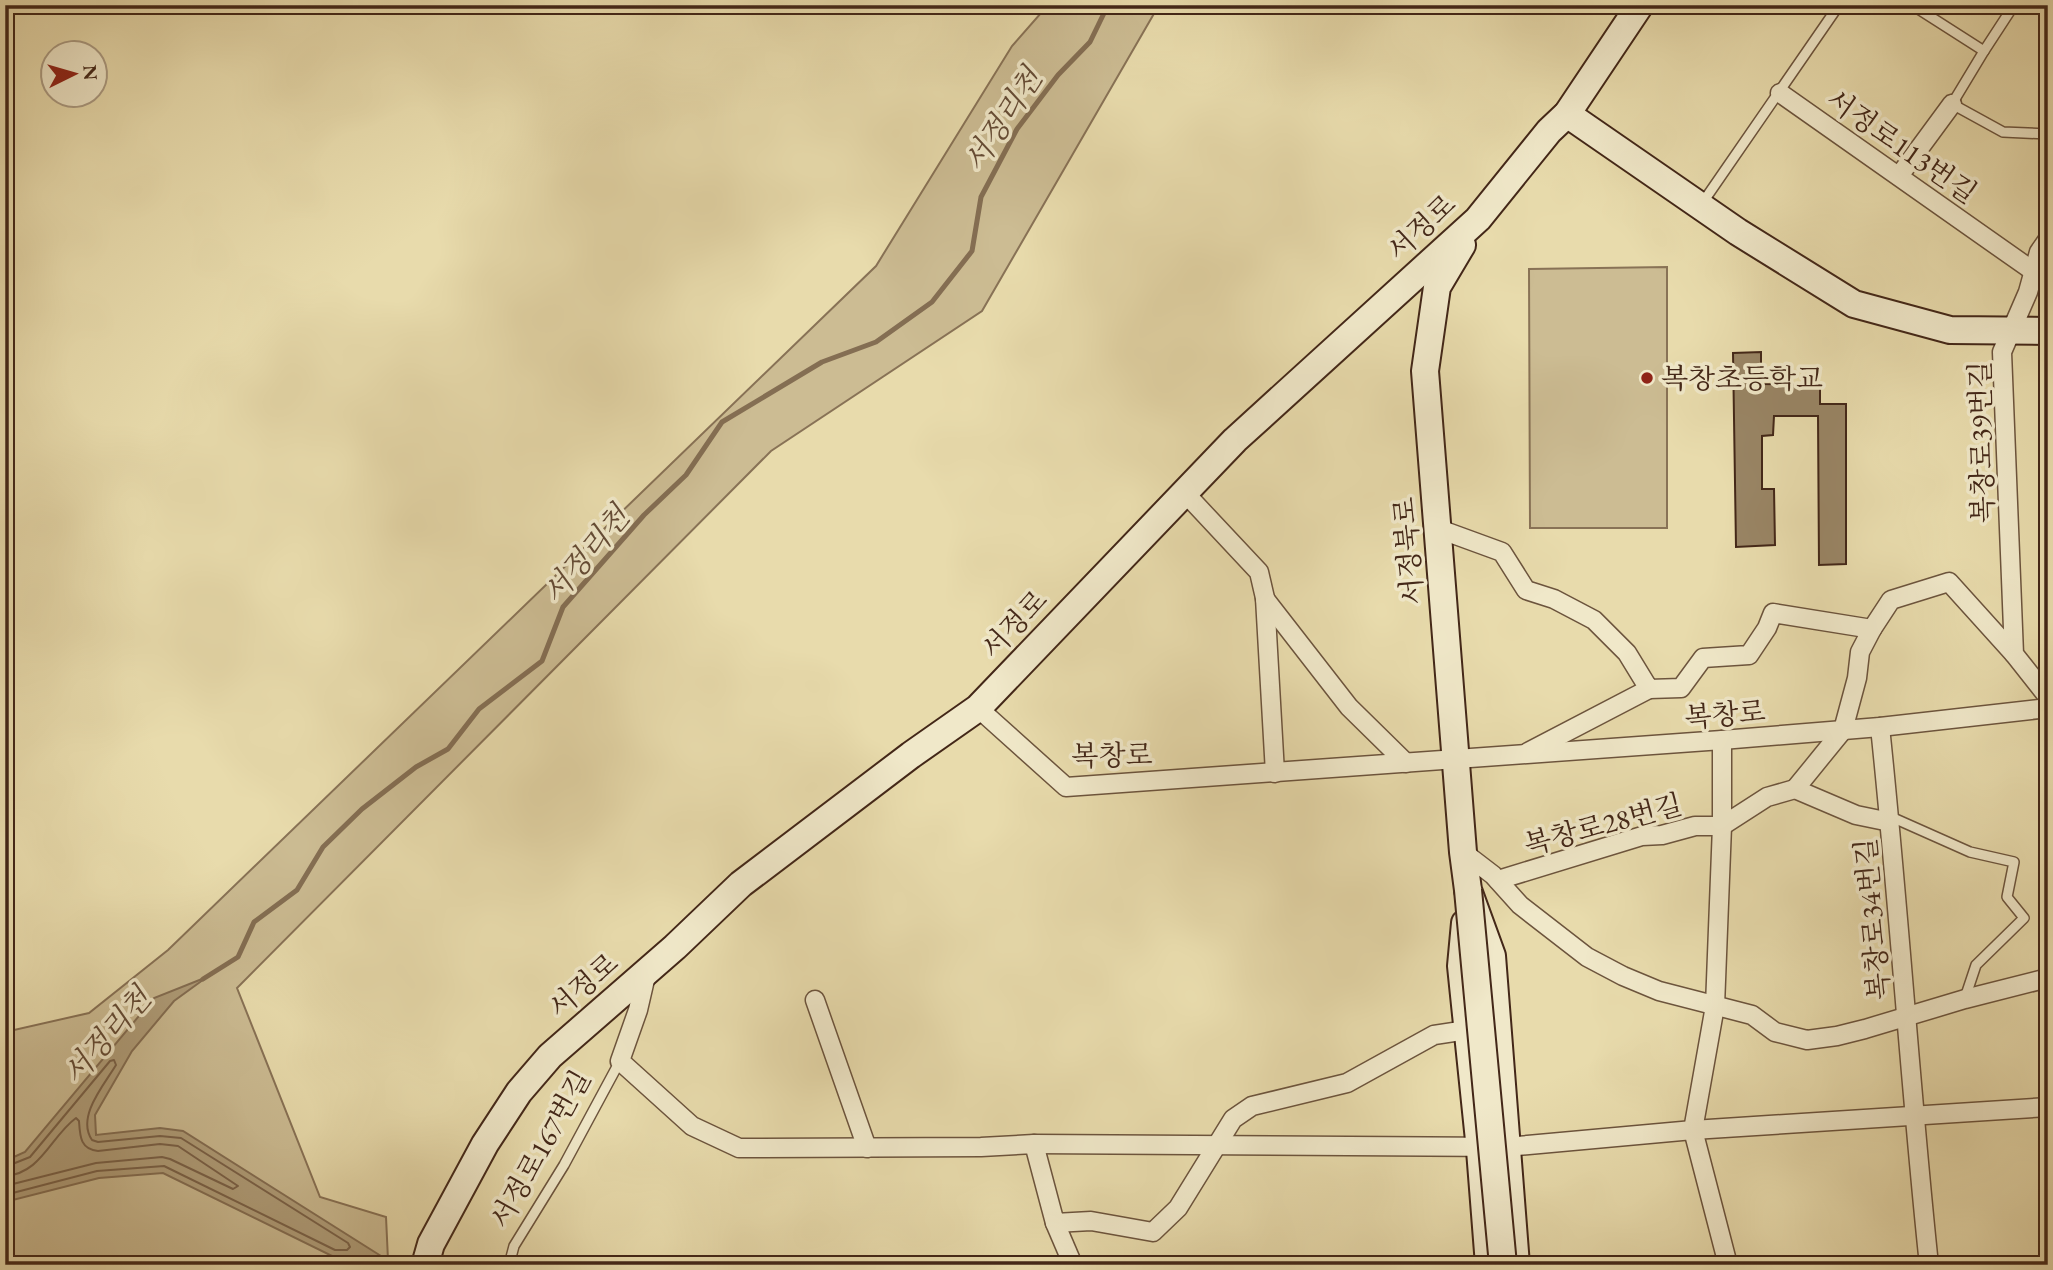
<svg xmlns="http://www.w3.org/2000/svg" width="2053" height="1270" font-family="'EB Garamond','Noto Serif KR',serif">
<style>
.green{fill:#ccbc93;stroke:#887256;stroke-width:2}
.water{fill:#b09e7a;stroke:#846e53;stroke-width:2}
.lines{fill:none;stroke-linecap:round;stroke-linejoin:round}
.shore{stroke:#7a6249;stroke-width:2}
.stream{stroke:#846e53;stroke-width:5}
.building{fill:#998565;stroke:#432718;stroke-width:2}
.lane-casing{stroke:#6c543d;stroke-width:12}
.street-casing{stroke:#6c543d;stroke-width:21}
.secondary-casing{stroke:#432718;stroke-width:30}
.lane{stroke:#f0e8c9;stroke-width:9}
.street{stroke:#f0e8c9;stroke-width:18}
.secondary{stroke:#f0e8c9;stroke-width:26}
.secondary-bridge-casing{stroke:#432718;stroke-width:30;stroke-linecap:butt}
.secondary-bridge{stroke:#f0e8c9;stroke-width:26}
.poi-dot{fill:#8f2418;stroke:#f0e8c9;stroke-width:2.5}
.labels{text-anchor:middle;stroke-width:7;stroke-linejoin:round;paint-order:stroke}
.street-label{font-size:28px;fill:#432718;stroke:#f0e8c9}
.poi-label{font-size:28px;fill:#432718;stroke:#f0e8c9;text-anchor:start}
.water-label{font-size:30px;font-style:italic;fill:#644b35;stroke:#f0e8c9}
</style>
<rect width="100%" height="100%" fill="#e8dbac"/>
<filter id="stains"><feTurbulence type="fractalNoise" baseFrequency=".00286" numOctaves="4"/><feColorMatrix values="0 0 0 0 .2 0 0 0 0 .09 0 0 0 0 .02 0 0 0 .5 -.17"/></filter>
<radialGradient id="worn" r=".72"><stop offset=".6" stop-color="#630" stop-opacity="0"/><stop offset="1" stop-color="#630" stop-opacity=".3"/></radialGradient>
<!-- green -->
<g class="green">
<polygon points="1048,5 1159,5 982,311 771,451 237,988 320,1197 386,1217 388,1260 5,1260 5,1032 89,1013 168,950 876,266 1012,46"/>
<polygon points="1667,267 1667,528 1530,528 1529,269"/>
</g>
<!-- water -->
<polygon class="water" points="207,977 174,1001 132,1051 95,1115 96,1135 160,1128 183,1131 381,1256 334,1257 163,1173 99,1178 5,1202 5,1161 25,1152 154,998"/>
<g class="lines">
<!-- shore -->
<g class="shore">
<path d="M 5,1167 L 30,1157 L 110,1061 L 114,1060 L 116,1065 C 104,1085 76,1117 92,1140 L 98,1142 L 160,1136 L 181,1138 L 348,1243 L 350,1247 L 347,1250 L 335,1250 L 164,1166 L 97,1171 L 5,1195"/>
<path d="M 5,1176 C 41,1174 51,1136 76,1118 L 79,1121 C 80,1136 80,1149 98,1151 L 160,1144 L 178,1146 L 238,1186 L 233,1189 L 170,1159 L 162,1157 L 96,1163 L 5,1186"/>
</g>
<!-- stream -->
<polyline class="stream" points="203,979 238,957 254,922 297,890 323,847 362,809 416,767 448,749 479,709 542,661 563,607 644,515 686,475 722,422 822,362 876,342 932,302 972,251 981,197 1017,129 1058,75 1090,42 1108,5"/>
</g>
<!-- building -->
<polygon class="building" points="1761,352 1761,384 1820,385 1820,404 1846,404 1846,564 1819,565 1818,416 1774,416 1773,435 1762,436 1762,489 1774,489 1775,545 1736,547 1733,353"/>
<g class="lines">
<!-- lane casing -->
<g class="lane-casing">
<g id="lane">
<polyline points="1912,5 1984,51 1952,104 2003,132 2048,134"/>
<polyline points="1984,51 2014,5"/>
<polyline points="1701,205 1839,5"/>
<polyline points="1889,816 1970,852 2014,862 2007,897 2024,918 1976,965 1965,998"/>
<polyline points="509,1265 514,1246 564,1165 620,1061"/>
</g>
</g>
<!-- street casing -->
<g class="street-casing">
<g id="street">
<polyline points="1780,93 2033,271"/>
<polyline points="1899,176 1952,104"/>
<polyline points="2048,239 2039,252 2028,292 2002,352 2014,654 2048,697"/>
<polyline points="1185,493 1259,572 1265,598 1275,773"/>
<polyline points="1439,529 1502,552 1526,590 1554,599 1594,620 1627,653 1649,689 1681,688 1703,658 1749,655 1767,628 1773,613 1872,629 1860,652 1857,678 1843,730 1795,789"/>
<polyline points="1265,599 1349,707 1406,763"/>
<polyline points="1872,629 1891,600 1949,582 2014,654"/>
<polyline points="978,708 1066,787 1722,740 1880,727 2048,708"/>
<path d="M 1880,727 C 1899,906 1910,1086 1929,1265"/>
<polyline points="1722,740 1722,826 1715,1006 1693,1130 1728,1265"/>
<polyline points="1528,752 1649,689"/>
<polyline points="1463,852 1493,875 1520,905 1587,957 1623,976 1659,991 1752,1015 1775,1032 1807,1040 1837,1036 1865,1029 1965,999 2048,978"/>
<polyline points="1498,880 1642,836 1662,835 1695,826 1722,826 1767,797 1795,789 1856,815 1890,822"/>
<polyline points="647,971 638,1010 620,1061 692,1126 739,1148 981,1147 1034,1144 1055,1223 1091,1221 1153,1232 1178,1208 1233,1119 1252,1106 1347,1083 1434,1035 1467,1030"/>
<polyline points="815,1000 867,1148"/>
<polyline points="1034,1144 1506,1147 1693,1130 2048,1107"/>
<polyline points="1055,1223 1073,1265"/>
</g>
</g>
<!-- secondary casing -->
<g class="secondary-casing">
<g id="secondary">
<polyline points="1567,114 1738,232 1854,304 1950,330 2048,331"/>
<polyline points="1462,245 1437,287 1425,371 1463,852 1468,890 1492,956 1516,1265"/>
<polyline points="1465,923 1461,966 1480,1150 1489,1265"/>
<polyline points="425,1265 431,1244 485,1144 519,1092 550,1056 675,947 741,884 911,755 978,708 1235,440 1478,219 1549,131 1567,114 1640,5"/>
</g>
</g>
<!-- lane -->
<use href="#lane" class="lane"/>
<!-- street -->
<use href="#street" class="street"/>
<!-- secondary -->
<use href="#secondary" class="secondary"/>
<!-- secondary-bridge casing -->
<g class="secondary-bridge-casing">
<polyline id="secondary-bridge" points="1468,890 1503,1265"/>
</g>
<!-- secondary-bridge -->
<use href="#secondary-bridge" class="secondary-bridge"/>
</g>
<!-- markers -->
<circle class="poi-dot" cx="1647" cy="378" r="7"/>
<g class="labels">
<!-- street labels -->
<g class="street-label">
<text transform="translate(1902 146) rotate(35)" y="10">서정로113번길</text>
<text transform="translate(1421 227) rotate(-43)" y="10">서정로</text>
<text transform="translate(1981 442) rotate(-91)" y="10">복창로39번길</text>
<text transform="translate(1408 551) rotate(-95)" y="10">서정북로</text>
<text transform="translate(1014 624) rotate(-47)" y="10">서정로</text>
<text transform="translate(1725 714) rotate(-5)" y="10">복창로</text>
<text transform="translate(1112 755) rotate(-1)" y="10">복창로</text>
<text transform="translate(1603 824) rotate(-15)" y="10">복창로28번길</text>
<text transform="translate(1872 919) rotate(-95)" y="10">복창로34번길</text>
<text transform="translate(583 985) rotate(-41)" y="10">서정로</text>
<text transform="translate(540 1149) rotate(-61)" y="10">서정로167번길</text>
</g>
<!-- poi labels -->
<g class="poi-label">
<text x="1661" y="388">복창초등학교</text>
</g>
<!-- water labels -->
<g class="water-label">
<text transform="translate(1003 120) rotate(-57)" y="10">서정리천</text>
<text transform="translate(586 555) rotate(-50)" y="10">서정리천</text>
<text transform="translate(107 1036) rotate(-49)" y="10">서정리천</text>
</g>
</g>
<!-- margin -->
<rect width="2053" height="1270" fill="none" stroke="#e8dbac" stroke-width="28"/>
<rect x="7" y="7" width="2039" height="1256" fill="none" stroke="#432718" stroke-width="3.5"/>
<rect x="14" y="14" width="2025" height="1242" fill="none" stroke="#432718" stroke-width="2"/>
<!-- north arrow -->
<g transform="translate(74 74) rotate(85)"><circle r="33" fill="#f0e8c9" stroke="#ab9b82" stroke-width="2"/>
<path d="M0-5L12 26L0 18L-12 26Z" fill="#8f2418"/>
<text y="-10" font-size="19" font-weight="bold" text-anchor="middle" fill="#432718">N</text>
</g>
<rect width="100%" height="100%" filter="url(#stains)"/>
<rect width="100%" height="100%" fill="url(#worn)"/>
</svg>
